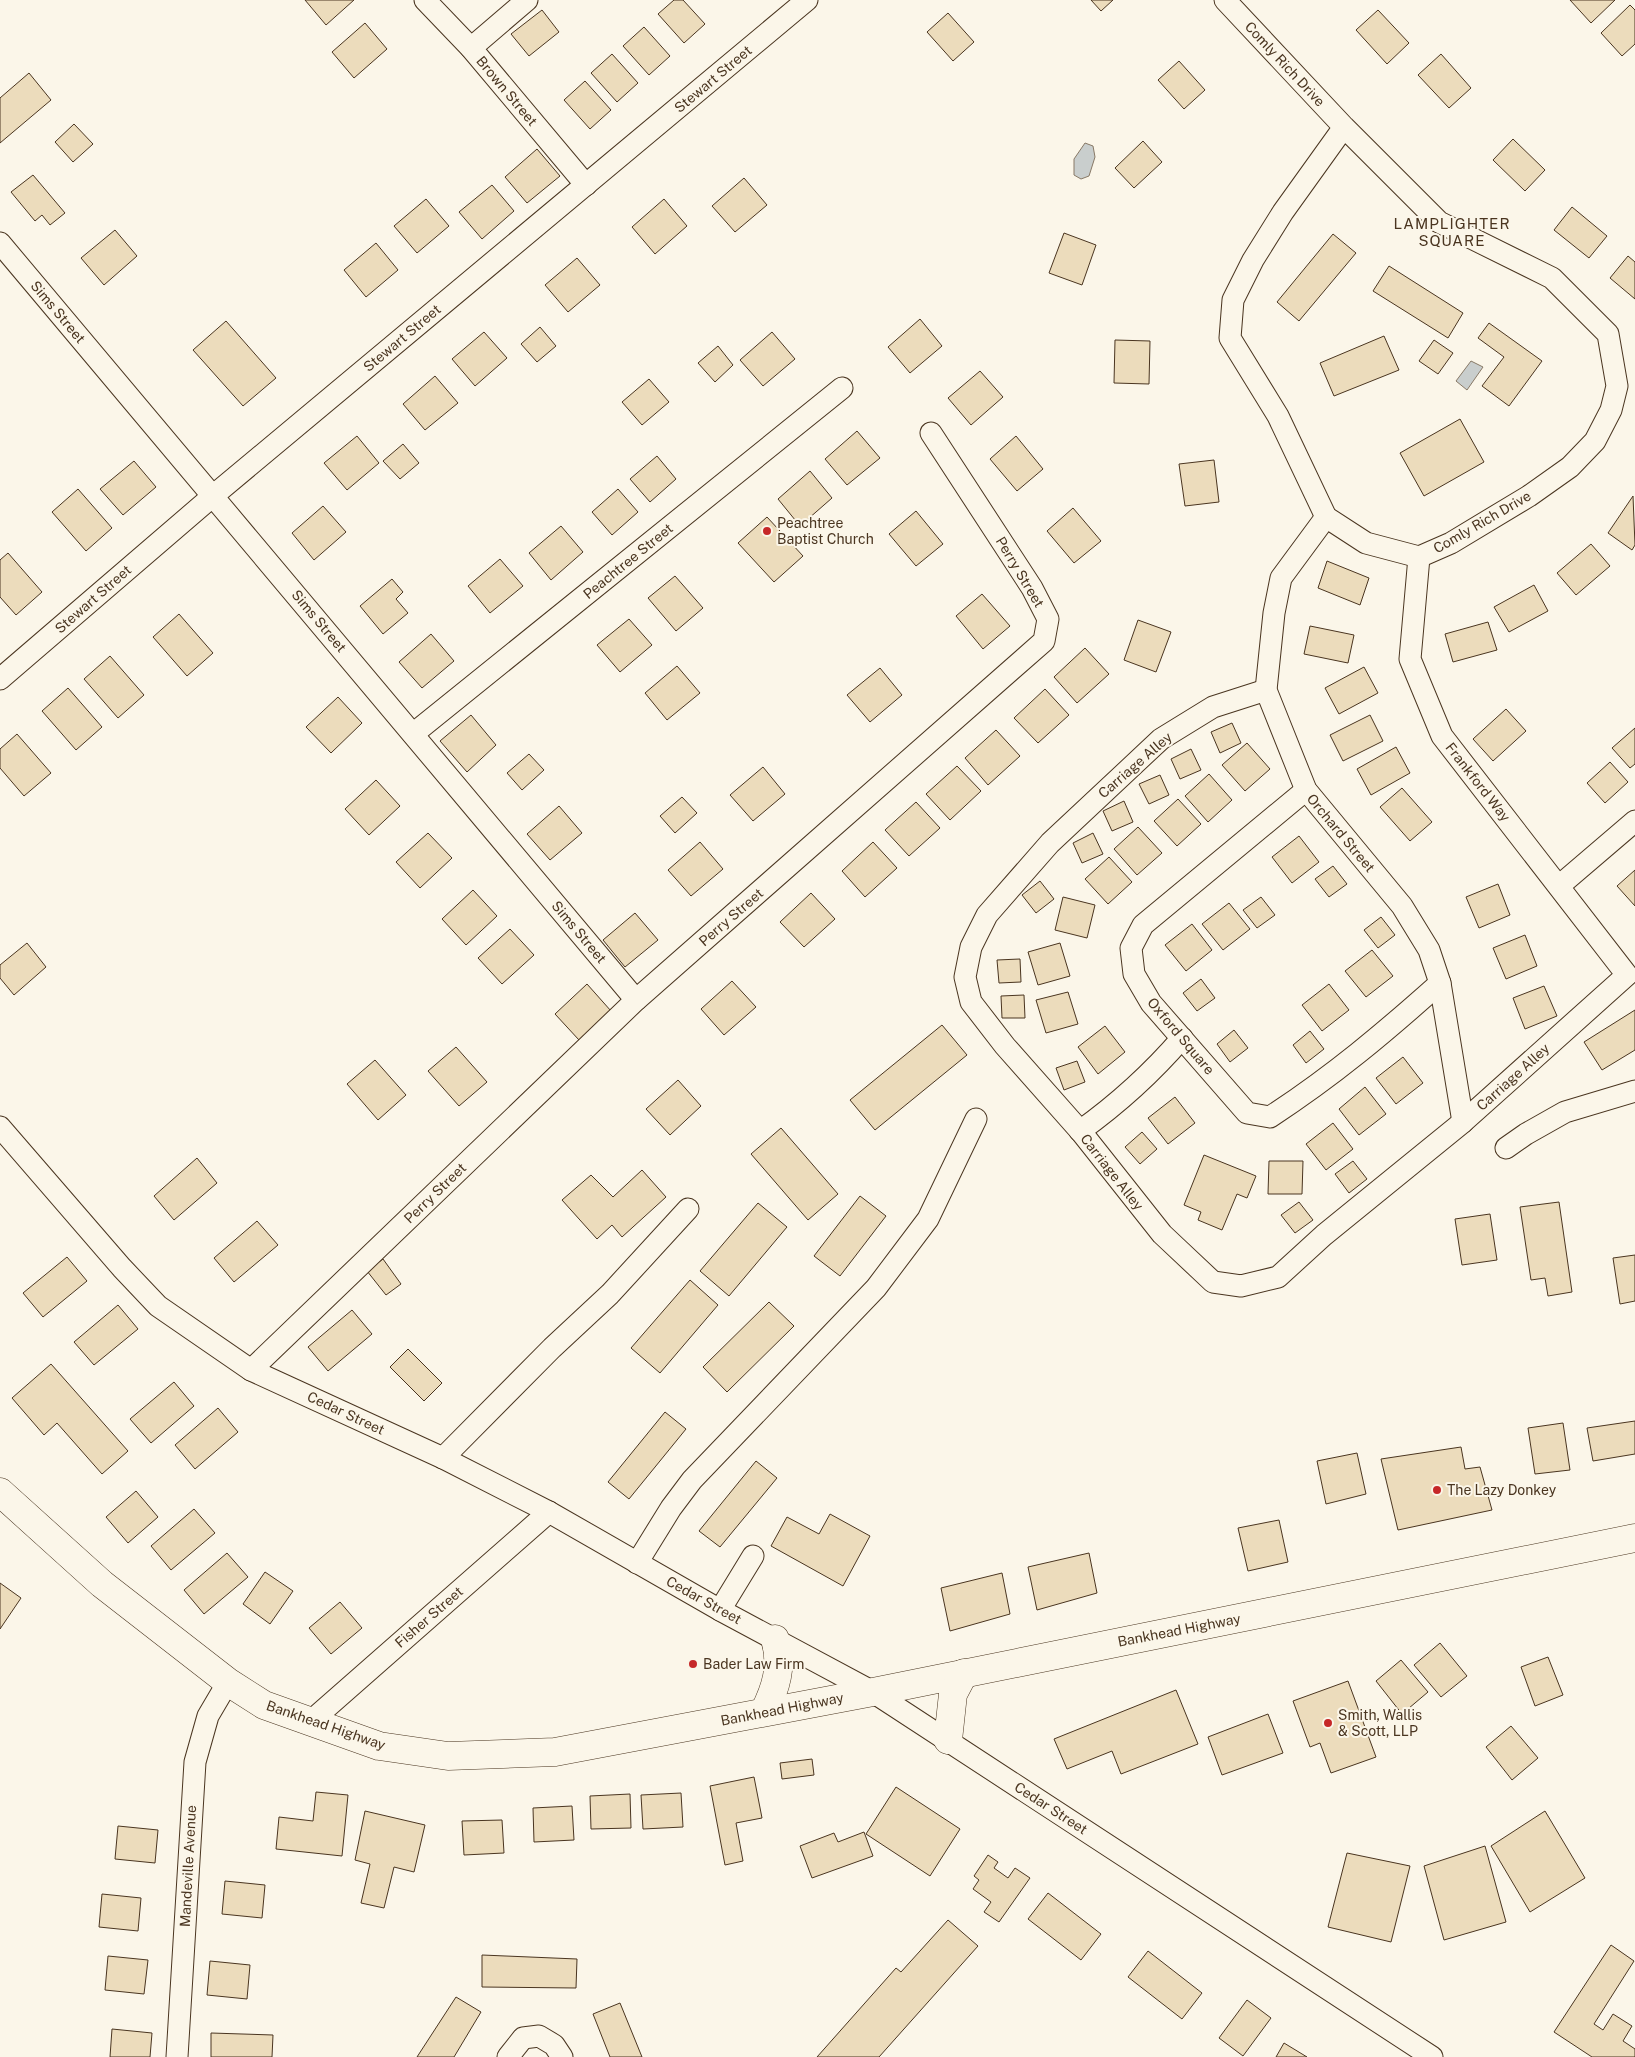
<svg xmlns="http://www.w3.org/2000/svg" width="1635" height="2057" font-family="'Public Sans',sans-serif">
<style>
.water{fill:#c9cecd;stroke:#887966}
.building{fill:#ecdcbc;stroke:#4a3520}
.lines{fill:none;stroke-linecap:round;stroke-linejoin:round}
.minor-casing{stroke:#4a3520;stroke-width:23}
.major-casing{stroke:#4a3520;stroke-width:29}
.minor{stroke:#fbf6e9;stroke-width:21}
.major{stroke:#fbf6e9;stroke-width:28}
.poi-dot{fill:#c62828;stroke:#fbf6e9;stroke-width:2}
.labels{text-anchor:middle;stroke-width:4;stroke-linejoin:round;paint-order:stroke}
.street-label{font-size:14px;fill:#4a3520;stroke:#fbf6e9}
.poi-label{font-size:14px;fill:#4a3520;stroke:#fbf6e9;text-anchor:start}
.neighbourhood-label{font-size:15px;letter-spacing:1px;fill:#4a3520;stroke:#fbf6e9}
</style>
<rect width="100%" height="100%" fill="#fbf6e9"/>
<!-- water -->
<g class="water">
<polygon points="1085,143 1093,146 1095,157 1089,176 1081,179 1074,175 1074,159"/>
<polygon points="1471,361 1483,367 1467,390 1456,381"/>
</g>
<!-- building -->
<g class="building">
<polygon points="305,0 354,0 326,25"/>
<polygon points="674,0 683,0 705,24 684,43 658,14"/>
<polygon points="1091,0 1113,0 1101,11"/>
<polygon points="1570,0 1615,0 1591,23"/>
<polygon points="1630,5 1635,10 1635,44 1622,56 1601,33"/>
<polygon points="542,10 559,32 529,56 511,34"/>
<polygon points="1378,10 1409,43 1387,64 1356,30"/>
<polygon points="948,13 974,42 953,61 927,32"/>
<polygon points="365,23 387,49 354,78 332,52"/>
<polygon points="644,27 670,56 649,75 623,46"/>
<polygon points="612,54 638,83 617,102 591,73"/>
<polygon points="1441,54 1471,88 1449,108 1418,75"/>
<polygon points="1179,61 1205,90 1184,109 1158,80"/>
<polygon points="29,73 51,100 0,143 0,98"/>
<polygon points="585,81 611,110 590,129 564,100"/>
<polygon points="74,124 93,144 73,162 55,142"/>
<polygon points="1513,139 1545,170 1525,191 1493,160"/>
<polygon points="1143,141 1162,162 1134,188 1115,168"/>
<polygon points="537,149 560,176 527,203 505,177"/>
<polygon points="33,175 65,213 50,225 42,215 35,221 11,192"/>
<polygon points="744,178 767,205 735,232 712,206"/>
<polygon points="492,185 514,211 482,239 459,212"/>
<polygon points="426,199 449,226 417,253 394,226"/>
<polygon points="664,199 687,226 655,254 632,227"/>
<polygon points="1572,207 1607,236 1589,258 1554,230"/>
<polygon points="115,230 137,256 104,285 81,258"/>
<polygon points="1064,233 1096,245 1082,285 1049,273"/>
<polygon points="1333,234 1356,253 1299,321 1277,302"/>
<polygon points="376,243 398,270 366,297 344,270"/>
<polygon points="1628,256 1635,262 1635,299 1610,278"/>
<polygon points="577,258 600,285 568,312 545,285"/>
<polygon points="1389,266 1463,313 1448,338 1373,291"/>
<polygon points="920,319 942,346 910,373 888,347"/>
<polygon points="226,321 276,378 243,406 193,350"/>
<polygon points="1489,323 1542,361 1509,406 1482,386 1504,357 1478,338"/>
<polygon points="540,327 556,346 537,362 521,344"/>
<polygon points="484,332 507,358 475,386 452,359"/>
<polygon points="772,332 795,359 763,386 740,360"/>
<polygon points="1384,336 1399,370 1334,396 1320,363"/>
<polygon points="1115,340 1150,341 1149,384 1114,383"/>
<polygon points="1434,340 1453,353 1438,374 1419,361"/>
<polygon points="718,346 733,365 715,382 698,363"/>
<polygon points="980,371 1003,397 971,425 948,398"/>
<polygon points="435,376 458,403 425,430 403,404"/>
<polygon points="649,379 669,402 642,425 622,402"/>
<polygon points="1460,419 1484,462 1424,496 1400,453"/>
<polygon points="857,431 880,458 847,485 825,459"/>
<polygon points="357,436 379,463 347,490 324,463"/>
<polygon points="1016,436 1043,469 1017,491 990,459"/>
<polygon points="403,444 419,463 400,479 383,461"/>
<polygon points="657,456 676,479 650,502 630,479"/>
<polygon points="1214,460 1219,502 1185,506 1179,464"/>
<polygon points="134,461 156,487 123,515 100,489"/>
<polygon points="810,471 832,498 800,526 778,499"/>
<polygon points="78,489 112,528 86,551 52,512"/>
<polygon points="618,489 638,512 612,535 592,512"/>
<polygon points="1633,496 1635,545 1632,550 1608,533"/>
<polygon points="323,506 346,532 314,560 292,533"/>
<polygon points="1073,508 1101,541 1074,563 1047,531"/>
<polygon points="916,511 943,544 916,566 889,534"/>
<polygon points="767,517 803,556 774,582 738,543"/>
<polygon points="561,526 583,552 551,580 529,553"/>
<polygon points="1591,544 1610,566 1576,595 1557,573"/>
<polygon points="8,553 42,592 16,615 0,597 0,560"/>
<polygon points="500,559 523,586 490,613 468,586"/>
<polygon points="1327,561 1369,578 1360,605 1318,588"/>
<polygon points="675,576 703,608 676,631 648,598"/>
<polygon points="392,579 403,592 396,599 408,613 383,634 360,606"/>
<polygon points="1534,585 1548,611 1509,632 1494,607"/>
<polygon points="982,594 1010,626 983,649 956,616"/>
<polygon points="179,614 213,653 187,676 153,637"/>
<polygon points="629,619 652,645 620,672 597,645"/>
<polygon points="1138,620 1171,632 1156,672 1124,660"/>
<polygon points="1488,622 1497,650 1453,662 1445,634"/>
<polygon points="1310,626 1354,635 1348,663 1304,654"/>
<polygon points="431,634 454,661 422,688 399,662"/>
<polygon points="1085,648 1109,674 1077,703 1054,677"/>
<polygon points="110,656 144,695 118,718 84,679"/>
<polygon points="677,666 700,693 667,720 645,693"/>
<polygon points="1364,667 1378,693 1339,714 1325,688"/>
<polygon points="880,668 902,695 870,722 847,695"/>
<polygon points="68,688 102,727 76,750 42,711"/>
<polygon points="1045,689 1069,715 1038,743 1014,718"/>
<polygon points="338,697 362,723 331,753 306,727"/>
<polygon points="1506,709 1526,731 1493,761 1473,739"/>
<polygon points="471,715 496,745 467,772 440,741"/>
<polygon points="1370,715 1383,741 1343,761 1330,735"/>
<polygon points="1232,723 1241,743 1220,753 1211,732"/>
<polygon points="1635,728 1635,764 1630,768 1612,748"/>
<polygon points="996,730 1020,756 988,785 965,758"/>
<polygon points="17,734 51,773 24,796 0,768 0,749"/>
<polygon points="1247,743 1270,769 1245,791 1222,765"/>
<polygon points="1396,747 1410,773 1371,795 1357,769"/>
<polygon points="1191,749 1201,770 1180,779 1171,759"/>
<polygon points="529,754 544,770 522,790 507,773"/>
<polygon points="1610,762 1628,782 1605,803 1587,783"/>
<polygon points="957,766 981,791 950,820 926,794"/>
<polygon points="763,767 785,794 753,821 730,795"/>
<polygon points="1209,774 1232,800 1208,822 1185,796"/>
<polygon points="1160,775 1169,795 1149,804 1139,784"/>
<polygon points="376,780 400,806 369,835 345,809"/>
<polygon points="1402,788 1432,822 1410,841 1380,807"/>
<polygon points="682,797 697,813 675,833 660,816"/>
<polygon points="1178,799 1201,824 1177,846 1154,821"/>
<polygon points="1124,801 1133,822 1112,831 1103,811"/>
<polygon points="916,802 940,828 909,856 885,830"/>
<polygon points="559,806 582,833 550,860 527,834"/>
<polygon points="1138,827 1162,853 1137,875 1114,849"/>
<polygon points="428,833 452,858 420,888 396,862"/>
<polygon points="1093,833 1103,854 1082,863 1073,843"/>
<polygon points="1299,836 1319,862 1292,883 1272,857"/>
<polygon points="700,842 723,869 691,896 668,870"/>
<polygon points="873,842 897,868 865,897 842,871"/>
<polygon points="1109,857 1132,882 1108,904 1085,879"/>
<polygon points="1333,866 1347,884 1329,897 1315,879"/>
<polygon points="1635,870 1635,906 1617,886"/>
<polygon points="1040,881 1054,899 1036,913 1022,895"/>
<polygon points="1498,884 1510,915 1479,928 1466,897"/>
<polygon points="473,890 497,916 466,945 442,919"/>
<polygon points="811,893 835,919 804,947 780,922"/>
<polygon points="1063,897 1095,905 1087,938 1055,930"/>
<polygon points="1261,897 1275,915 1257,928 1243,910"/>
<polygon points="1229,903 1250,929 1223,950 1202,924"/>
<polygon points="635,913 658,940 625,967 603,940"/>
<polygon points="1381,917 1395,935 1378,948 1364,930"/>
<polygon points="1192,924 1212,950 1186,971 1165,945"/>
<polygon points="510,929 534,955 502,984 478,958"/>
<polygon points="1525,935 1537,966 1506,979 1493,948"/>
<polygon points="27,943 46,967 14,995 0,978 0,965"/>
<polygon points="1060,943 1070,976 1038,985 1028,952"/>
<polygon points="1372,950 1393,976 1366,997 1345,971"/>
<polygon points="1020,959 1021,982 999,983 997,960"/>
<polygon points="1201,979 1215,998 1197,1011 1183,993"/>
<polygon points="732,981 756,1007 724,1035 701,1009"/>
<polygon points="587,984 611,1011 579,1040 555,1014"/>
<polygon points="1329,984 1349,1010 1322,1031 1302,1005"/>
<polygon points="1544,986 1557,1016 1525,1029 1513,998"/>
<polygon points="1068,992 1078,1024 1046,1033 1036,1000"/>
<polygon points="1024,995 1025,1018 1002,1018 1001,996"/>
<polygon points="1635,1010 1635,1050 1602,1070 1584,1042"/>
<polygon points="942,1025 967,1055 875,1130 850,1100"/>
<polygon points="1105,1026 1125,1052 1098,1074 1078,1047"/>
<polygon points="1234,1030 1248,1048 1230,1062 1217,1044"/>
<polygon points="1310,1031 1324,1049 1306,1063 1293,1045"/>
<polygon points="456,1047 487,1082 459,1106 428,1071"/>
<polygon points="1403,1057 1423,1083 1396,1104 1376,1078"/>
<polygon points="375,1060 406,1095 378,1120 347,1084"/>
<polygon points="1077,1061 1085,1082 1064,1090 1056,1068"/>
<polygon points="678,1080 701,1106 670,1135 646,1109"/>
<polygon points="1365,1087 1386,1114 1359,1135 1339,1109"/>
<polygon points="1175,1097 1195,1123 1168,1144 1148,1118"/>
<polygon points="1333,1123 1353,1149 1326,1170 1306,1144"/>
<polygon points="781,1128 838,1194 808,1220 751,1154"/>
<polygon points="1142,1132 1157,1149 1140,1164 1125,1147"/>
<polygon points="1204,1155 1256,1176 1247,1198 1237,1194 1222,1230 1198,1220 1201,1212 1184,1205"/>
<polygon points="197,1158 217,1183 174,1220 154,1196"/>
<polygon points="1269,1161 1303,1161 1302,1194 1268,1194"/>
<polygon points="1353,1161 1367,1179 1349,1193 1335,1174"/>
<polygon points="642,1170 666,1197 622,1237 612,1225 597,1239 562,1200 591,1175 613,1197"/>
<polygon points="860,1196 886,1216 840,1276 814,1256"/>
<polygon points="1299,1202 1313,1220 1295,1233 1281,1215"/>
<polygon points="1559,1202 1572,1292 1548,1296 1545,1278 1531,1280 1520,1207"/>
<polygon points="758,1203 787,1227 729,1296 700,1271"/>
<polygon points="1490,1214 1497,1260 1462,1265 1455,1219"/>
<polygon points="257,1221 278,1245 234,1282 214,1258"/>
<polygon points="1635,1255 1635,1301 1620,1304 1613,1258"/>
<polygon points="67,1257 87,1281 43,1317 23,1293"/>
<polygon points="383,1259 401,1284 386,1295 367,1271"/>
<polygon points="690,1280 718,1305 660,1373 631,1348"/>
<polygon points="769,1302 794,1326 727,1392 703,1367"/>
<polygon points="118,1305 138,1329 94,1365 74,1342"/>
<polygon points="352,1310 372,1334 328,1371 308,1347"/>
<polygon points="408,1349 442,1383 424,1401 390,1367"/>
<polygon points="51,1364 128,1451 102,1474 57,1423 44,1435 12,1398"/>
<polygon points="174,1382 194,1406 151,1443 130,1419"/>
<polygon points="218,1408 238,1432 195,1469 175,1445"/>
<polygon points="665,1412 686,1429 629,1499 608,1482"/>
<polygon points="1635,1421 1635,1454 1593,1461 1587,1428"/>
<polygon points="1563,1423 1570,1470 1535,1474 1528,1428"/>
<polygon points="1461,1447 1465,1469 1480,1467 1492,1510 1398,1530 1381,1459"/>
<polygon points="1357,1453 1366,1494 1326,1504 1317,1461"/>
<polygon points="756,1461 777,1478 720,1547 699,1531"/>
<polygon points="136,1491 158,1517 128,1543 106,1517"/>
<polygon points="194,1509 215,1533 171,1570 151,1546"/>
<polygon points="830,1514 870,1536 843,1586 771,1546 787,1517 819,1534"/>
<polygon points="1279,1520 1288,1562 1248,1571 1238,1528"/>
<polygon points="227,1553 248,1577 204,1614 184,1590"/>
<polygon points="1089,1553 1097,1593 1037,1610 1028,1567"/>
<polygon points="265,1572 293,1591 270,1624 243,1604"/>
<polygon points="1002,1573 1010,1614 950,1631 941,1588"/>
<polygon points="0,1583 21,1598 0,1629"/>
<polygon points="340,1602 362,1628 331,1654 309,1628"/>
<polygon points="1440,1643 1467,1676 1441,1697 1414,1665"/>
<polygon points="1548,1657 1563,1695 1535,1706 1521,1667"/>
<polygon points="1401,1660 1428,1692 1402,1714 1376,1681"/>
<polygon points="1348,1681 1376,1757 1331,1773 1320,1743 1310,1747 1293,1701"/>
<polygon points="1176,1690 1198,1744 1121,1774 1112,1751 1067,1769 1054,1739"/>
<polygon points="1268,1714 1283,1753 1222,1775 1208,1737"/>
<polygon points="1511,1726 1538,1758 1512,1780 1486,1747"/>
<polygon points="812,1759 814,1775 782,1779 780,1763"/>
<polygon points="754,1777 762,1818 736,1823 743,1861 725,1865 710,1786"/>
<polygon points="896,1787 960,1829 930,1876 866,1834"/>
<polygon points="316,1792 348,1795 342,1856 276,1849 279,1817 313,1821"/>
<polygon points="681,1793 683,1827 643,1829 641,1795"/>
<polygon points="630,1794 631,1828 591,1829 590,1796"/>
<polygon points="572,1806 574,1840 534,1842 533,1808"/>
<polygon points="365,1811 425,1825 414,1872 394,1867 384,1908 361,1903 370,1864 355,1860"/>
<polygon points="1545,1811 1585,1878 1530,1912 1491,1846"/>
<polygon points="502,1820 504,1853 464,1855 462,1821"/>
<polygon points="118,1826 158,1830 155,1863 115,1859"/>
<polygon points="864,1832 873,1856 812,1878 800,1846 834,1833 838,1842"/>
<polygon points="1485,1846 1506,1922 1444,1940 1424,1866"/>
<polygon points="1347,1853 1410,1866 1391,1942 1328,1927"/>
<polygon points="988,1855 998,1862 994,1868 1008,1878 1015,1868 1030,1878 999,1922 984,1912 991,1902 973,1889 979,1880 974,1876"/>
<polygon points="225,1881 265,1885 262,1918 222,1914"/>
<polygon points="1048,1893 1101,1934 1081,1960 1028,1919"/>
<polygon points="102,1894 141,1898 138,1931 99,1927"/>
<polygon points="948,1920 978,1946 879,2057 817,2057 896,1968 901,1972"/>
<polygon points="1611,1945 1634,1961 1594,2024 1603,2030 1613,2014 1632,2026 1623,2041 1635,2049 1635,2057 1592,2057 1554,2032"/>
<polygon points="1148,1951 1202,1993 1182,2019 1128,1977"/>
<polygon points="482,1955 577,1959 576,1988 482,1987"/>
<polygon points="108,1956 148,1960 144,1994 105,1990"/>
<polygon points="210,1961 250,1965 247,1999 207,1995"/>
<polygon points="456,1997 481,2012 454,2057 417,2057"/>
<polygon points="1247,2000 1271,2018 1243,2056 1219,2038"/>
<polygon points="620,2003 642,2057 610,2057 593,2014"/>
<polygon points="112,2029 152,2033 150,2057 110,2057"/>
<polygon points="211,2033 273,2035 272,2057 211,2057"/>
<polygon points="1284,2043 1307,2057 1276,2057"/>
</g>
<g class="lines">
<!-- minor casing -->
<g class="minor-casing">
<g id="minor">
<polyline points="425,0 471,48 586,185"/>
<polyline points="1225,0 1344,127 1439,222 1552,278 1608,334 1617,386 1611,410 1595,441 1570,467 1529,496 1451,543 1419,557 1366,543 1326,517 1278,416 1230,338 1233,300 1253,260 1283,212 1344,127"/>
<polyline points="471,48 527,0"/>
<polyline points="0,243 636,1000"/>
<polyline points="1326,517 1281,578 1274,613 1266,690 1306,790 1402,906 1429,950 1440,983 1463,1122"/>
<polyline points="0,679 214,495 807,0"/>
<polyline points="1266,690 1213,707 1161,739 1050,843 987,915 971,947 965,977 971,1002 1005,1046 1082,1133 1162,1234 1213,1282 1241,1286 1278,1277 1324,1235 1463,1122 1627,975 1442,736 1410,659 1419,557"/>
<polyline points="413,734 842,388"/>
<path d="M 1306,790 L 1143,925 L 1131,948 L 1134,974 L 1151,1003 L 1247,1113 L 1270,1117 C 1333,1076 1384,1033 1440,983"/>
<polyline points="1559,886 1635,821"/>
<polyline points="0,1127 122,1268 158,1306 251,1370 443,1458 549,1512 720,1610 873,1692 1432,2057"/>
<path d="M 1080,1131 C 1119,1103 1151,1074 1182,1038"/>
<polyline points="1506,1148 1526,1134 1565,1112 1635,1091"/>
<polyline points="251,1370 636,1000 1044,641 1048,619 1032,588 931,433"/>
<polyline points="443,1458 552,1348 610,1294 688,1209"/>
<polyline points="637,1563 671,1508 692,1480 876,1288 928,1219 976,1119"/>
<polyline points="720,1610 753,1556"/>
<polyline points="310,1722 549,1512"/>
<polyline points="177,2057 195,1762 208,1716 228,1682"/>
<polyline points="508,2057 523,2038 539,2036 554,2045 562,2057"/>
</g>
</g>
<!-- major casing -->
<g class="major-casing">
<g id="major">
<polyline points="0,1492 102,1584 228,1682 264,1705 379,1746 448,1756 555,1752 873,1692 1635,1538"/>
<path d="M 764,1712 C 776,1688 783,1666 775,1639"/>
<polyline points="948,1740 953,1694 964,1673"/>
</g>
</g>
<!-- minor -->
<use href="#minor" class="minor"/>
<!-- major -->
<use href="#major" class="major"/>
</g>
<!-- markers -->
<g class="poi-dot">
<circle cx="767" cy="531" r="5"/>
<circle cx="1437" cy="1490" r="5"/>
<circle cx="693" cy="1664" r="5"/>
<circle cx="1328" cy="1723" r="5"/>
</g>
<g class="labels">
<!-- street labels -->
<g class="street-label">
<text transform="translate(1285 64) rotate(47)" y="5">Comly Rich Drive</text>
<text transform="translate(713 79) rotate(-40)" y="5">Stewart Street</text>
<text transform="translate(507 91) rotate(50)" y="5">Brown Street</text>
<text transform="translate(58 312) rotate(50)" y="5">Sims Street</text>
<text transform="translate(402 338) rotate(-40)" y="5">Stewart Street</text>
<text transform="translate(1482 522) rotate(-30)" y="5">Comly Rich Drive</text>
<text transform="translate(628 561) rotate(-39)" y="5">Peachtree Street</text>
<text transform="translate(1020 572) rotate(59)" y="5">Perry Street</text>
<text transform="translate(93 599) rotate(-41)" y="5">Stewart Street</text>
<text transform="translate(319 621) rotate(50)" y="5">Sims Street</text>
<text transform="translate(1135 765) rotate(-41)" y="5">Carriage Alley</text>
<text transform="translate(1478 782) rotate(52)" y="5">Frankford Way</text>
<text transform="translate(1341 833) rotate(50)" y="5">Orchard Street</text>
<text transform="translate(731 917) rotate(-41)" y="5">Perry Street</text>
<text transform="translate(579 932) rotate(50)" y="5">Sims Street</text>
<text transform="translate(1181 1036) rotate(50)" y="5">Oxford Square</text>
<text transform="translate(1513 1077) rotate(-42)" y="5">Carriage Alley</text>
<text transform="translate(1112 1172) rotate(52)" y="5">Carriage Alley</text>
<text transform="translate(435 1193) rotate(-44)" y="5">Perry Street</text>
<text transform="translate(346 1413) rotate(25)" y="5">Cedar Street</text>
<text transform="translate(704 1600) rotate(29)" y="5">Cedar Street</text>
<text transform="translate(429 1617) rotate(-41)" y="5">Fisher Street</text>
<text transform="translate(1179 1630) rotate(-11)" y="5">Bankhead Highway</text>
<text transform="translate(782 1709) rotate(-11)" y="5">Bankhead Highway</text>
<text transform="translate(326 1725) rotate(19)" y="5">Bankhead Highway</text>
<text transform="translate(1051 1808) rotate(33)" y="5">Cedar Street</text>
<text transform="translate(188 1866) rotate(-87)" y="5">Mandeville Avenue</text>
</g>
<!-- poi labels -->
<g class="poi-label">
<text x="777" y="528">Peachtree<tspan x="777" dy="16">Baptist Church</tspan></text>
<text x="1447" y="1495">The Lazy Donkey</text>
<text x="703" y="1669">Bader Law Firm</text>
<text x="1338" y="1720">Smith, Wallis<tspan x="1338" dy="16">&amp; Scott, LLP</tspan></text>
</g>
<!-- neighbourhood labels -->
<g class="neighbourhood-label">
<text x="1452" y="229">LAMPLIGHTER<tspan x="1452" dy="17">SQUARE</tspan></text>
</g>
</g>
</svg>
